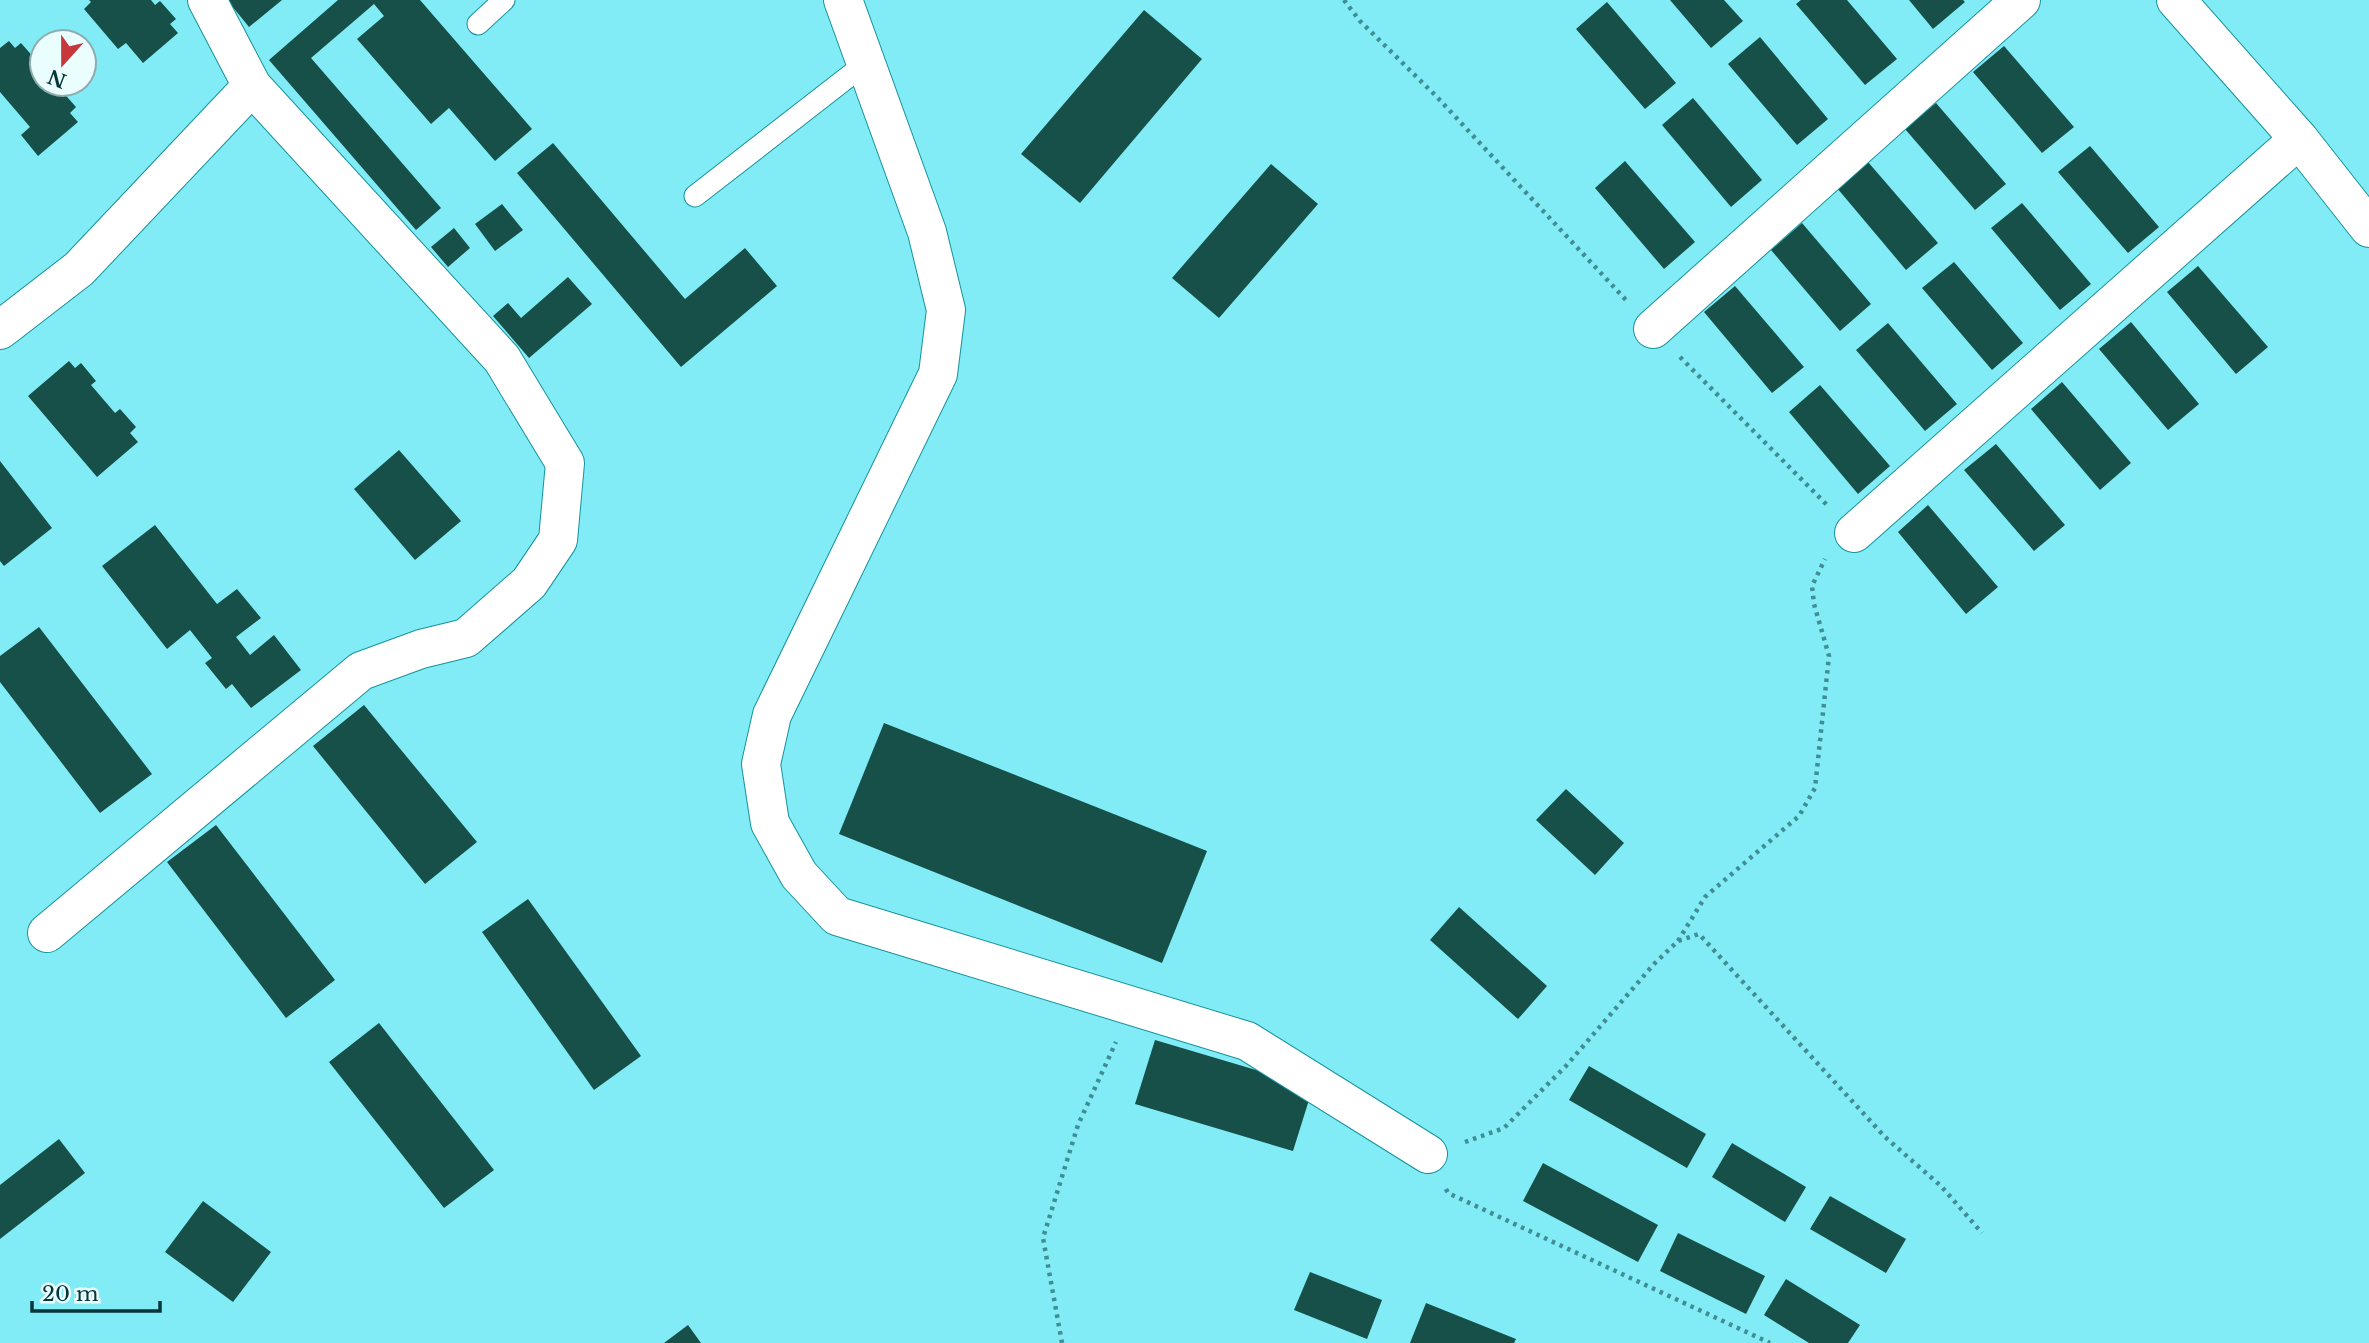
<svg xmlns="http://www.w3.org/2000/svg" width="2369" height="1343" font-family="'Libre Baskerville',serif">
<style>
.building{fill:#165049}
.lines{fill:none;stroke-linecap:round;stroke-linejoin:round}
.lane-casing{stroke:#17939d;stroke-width:23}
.street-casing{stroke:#17939d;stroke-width:40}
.secondary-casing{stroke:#17939d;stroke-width:40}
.path{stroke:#408d95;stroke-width:4.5;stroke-dasharray:3.5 5;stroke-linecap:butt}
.lane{stroke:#fff;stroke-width:21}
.street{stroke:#fff;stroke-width:38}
.secondary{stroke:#fff;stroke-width:38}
</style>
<rect width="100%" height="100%" fill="#81ebf6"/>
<!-- building -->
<g class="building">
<polygon points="89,0 151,0 155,5 160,1 176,19 170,24 178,33 143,63 126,43 118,49 84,9 91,2"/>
<polygon points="227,0 282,0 249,27"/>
<polygon points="338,0 420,0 532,129 495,161 449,108 431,124 357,39 384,16 374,4 311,58 441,208 416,230 269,60"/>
<polygon points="1670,0 1724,0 1743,21 1711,48"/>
<polygon points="1801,0 1847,0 1897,59 1865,85 1796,4"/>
<polygon points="1909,0 1963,0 1965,2 1933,29"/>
<polygon points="1607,2 1676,83 1645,109 1576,29"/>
<polygon points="1144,10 1202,59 1080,203 1021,154"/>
<polygon points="1760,37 1828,119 1797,145 1728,64"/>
<polygon points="9,41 15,48 21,43 36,60 31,65 42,78 42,84 47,84 55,93 60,89 76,107 70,113 78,122 38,156 21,135 30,127 0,92 0,48"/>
<polygon points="2004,46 2074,127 2042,153 1973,72"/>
<polygon points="1693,98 1762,180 1731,207 1662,125"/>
<polygon points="1936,103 2006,184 1975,210 1905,129"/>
<polygon points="553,143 685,299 745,248 777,286 681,367 517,173"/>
<polygon points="2090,146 2159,227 2128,253 2058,172"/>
<polygon points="1625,161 1695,242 1664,269 1595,188"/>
<polygon points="1868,162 1938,243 1906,270 1837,188"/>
<polygon points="1271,164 1318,204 1219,318 1172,278"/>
<polygon points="2022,203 2091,284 2060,310 1991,228"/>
<polygon points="502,204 523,230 495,251 475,224"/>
<polygon points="1802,223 1871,304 1840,331 1771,250"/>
<polygon points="454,228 470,248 448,267 431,247"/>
<polygon points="1954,262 2023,343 1992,370 1922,288"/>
<polygon points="2198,266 2268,347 2236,374 2167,292"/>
<polygon points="568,277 592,304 529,358 493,316 508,303 521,318"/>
<polygon points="1735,286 1804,367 1772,393 1704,312"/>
<polygon points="2131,322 2199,404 2168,430 2099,349"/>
<polygon points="1888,323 1957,404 1925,431 1856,350"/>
<polygon points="69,361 75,368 81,363 96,381 91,385 115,413 120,409 136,427 130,433 138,442 97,477 28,396"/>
<polygon points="2062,382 2131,463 2100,490 2031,409"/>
<polygon points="1820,385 1890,466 1858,494 1789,412"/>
<polygon points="1996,444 2065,525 2034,551 1964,470"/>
<polygon points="399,450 461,521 415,560 354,489"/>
<polygon points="0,461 52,528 4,566 0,561"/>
<polygon points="1928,505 1998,587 1966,614 1898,532"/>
<polygon points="155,525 217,604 237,589 261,618 236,637 250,655 274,635 301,670 251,708 232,684 226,689 205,663 212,658 190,630 167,649 102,566"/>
<polygon points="39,627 152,774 100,813 0,682 0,656"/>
<polygon points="364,705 477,842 425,884 313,746"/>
<polygon points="884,723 1207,851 1162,963 839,834"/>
<polygon points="1566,789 1624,843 1595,875 1536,820"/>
<polygon points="216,825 335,980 286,1018 167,862"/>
<polygon points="528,899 641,1056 594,1090 482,932"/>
<polygon points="1459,907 1547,986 1518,1019 1430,940"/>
<polygon points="379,1023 494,1170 444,1208 329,1062"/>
<polygon points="1155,1040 1313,1087 1293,1151 1135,1104"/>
<polygon points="1589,1066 1706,1134 1687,1168 1569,1100"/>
<polygon points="59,1139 85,1173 0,1239 0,1185"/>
<polygon points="1732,1143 1806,1187 1785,1222 1712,1177"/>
<polygon points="1543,1163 1658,1225 1638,1262 1523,1201"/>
<polygon points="1830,1196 1906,1239 1886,1273 1810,1229"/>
<polygon points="203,1201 271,1252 233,1302 165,1252"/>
<polygon points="1678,1233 1765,1276 1746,1314 1660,1271"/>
<polygon points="1310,1272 1382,1300 1367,1339 1294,1310"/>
<polygon points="1786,1279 1860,1325 1848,1343 1809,1343 1764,1315"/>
<polygon points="1426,1303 1516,1339 1514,1343 1410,1343"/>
<polygon points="688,1325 701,1343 664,1343"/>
</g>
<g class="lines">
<!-- lane casing -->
<g class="lane-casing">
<g id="lane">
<polyline points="478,24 504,0"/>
<polyline points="695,196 866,63"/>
</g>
</g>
<!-- street casing -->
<g class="street-casing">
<g id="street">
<polyline points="843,0 927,232 946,310 938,374 772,715 761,764 770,823 799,875 837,916 1247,1041 1428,1154"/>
<polyline points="1653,329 2021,0"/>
<polyline points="0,330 79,269 252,86"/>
<polyline points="1854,533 2299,139"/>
<polyline points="47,933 361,671 421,649 466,638 529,583 558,540 565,463 502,359 252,86 207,0"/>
</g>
</g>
<!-- secondary casing -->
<g class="secondary-casing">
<polyline id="secondary" points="2176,0 2299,139 2369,228"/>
</g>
<!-- path -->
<g class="path">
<polyline points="1344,0 1360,21 1436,96 1626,300"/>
<polyline points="1680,357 1827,505"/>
<polyline points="1678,941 1705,897 1799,816 1815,788 1829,656 1814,604 1812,586 1825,559"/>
<polyline points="1465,1142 1504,1128 1566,1066 1654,964 1678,941 1699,934 1885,1137 1941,1186 1982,1233"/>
<polyline points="1446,1189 1448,1193 1770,1343"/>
<polyline points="1062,1343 1043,1238 1078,1125 1116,1042"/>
</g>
<!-- lane -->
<use href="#lane" class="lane"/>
<!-- street -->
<use href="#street" class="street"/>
<!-- secondary -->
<use href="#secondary" class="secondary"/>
</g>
<!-- north arrow -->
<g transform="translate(63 63) rotate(201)"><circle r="33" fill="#eafdff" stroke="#8eadb0" stroke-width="2"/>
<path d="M0-5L12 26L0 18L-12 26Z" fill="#c7373b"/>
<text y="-10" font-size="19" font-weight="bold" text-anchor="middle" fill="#04363a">N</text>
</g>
<!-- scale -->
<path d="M32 1301v10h128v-10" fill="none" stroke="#04363a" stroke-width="3.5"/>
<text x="42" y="1301" font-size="21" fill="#04363a" stroke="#eafdff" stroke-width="5" paint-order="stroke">20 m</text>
</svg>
